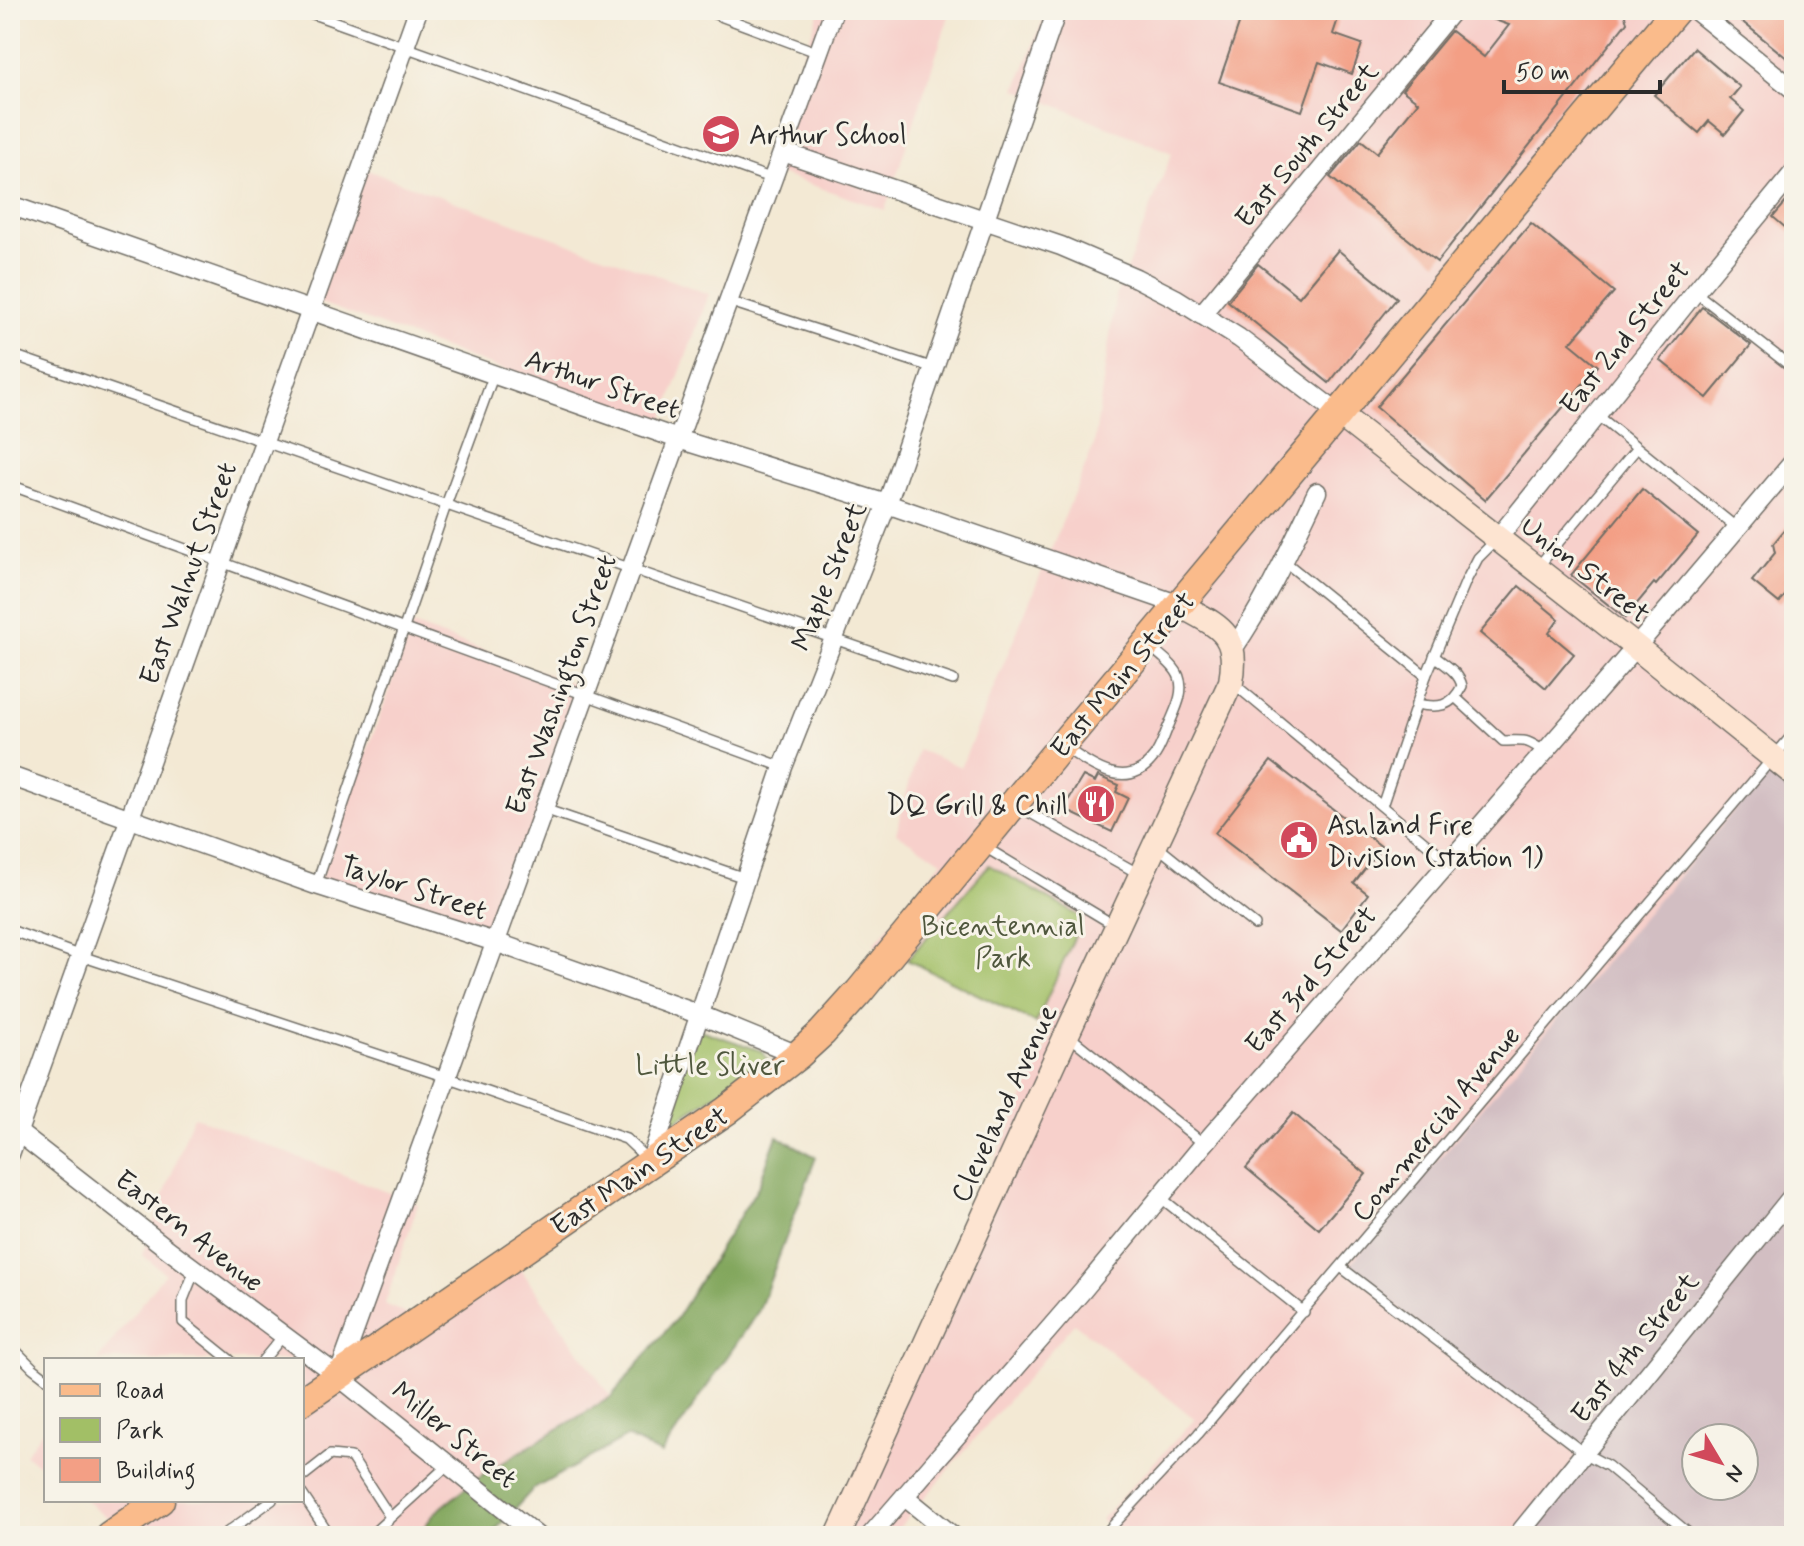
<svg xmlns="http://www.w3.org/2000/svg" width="1804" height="1546" font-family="Mynerve,sans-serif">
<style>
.built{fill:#f7d0cb}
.industrial{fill:#d2bec2;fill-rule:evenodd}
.green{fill:#a2bf66;stroke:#667548;stroke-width:2}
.forest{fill:#81a65b;stroke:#566843;stroke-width:2}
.building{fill:#f39f85}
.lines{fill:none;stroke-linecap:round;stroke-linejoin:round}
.service-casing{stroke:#716e66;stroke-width:12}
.minor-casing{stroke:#716e66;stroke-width:21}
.secondary-casing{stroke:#716e66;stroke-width:27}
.primary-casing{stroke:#716e66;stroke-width:31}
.service{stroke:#fff;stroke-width:9}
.minor{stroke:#fff;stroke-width:18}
.secondary{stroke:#fde4d1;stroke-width:24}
.primary{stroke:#fabb8b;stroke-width:28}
.labels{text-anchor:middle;stroke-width:6;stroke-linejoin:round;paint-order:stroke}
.poi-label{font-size:28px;fill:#2b2b2b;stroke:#f7f3e8;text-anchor:start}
.street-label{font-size:28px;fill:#2b2b2b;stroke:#f7f3e8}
.park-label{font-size:28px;fill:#4f573d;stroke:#f7f3e8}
</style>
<rect width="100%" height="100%" fill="#f7f3e8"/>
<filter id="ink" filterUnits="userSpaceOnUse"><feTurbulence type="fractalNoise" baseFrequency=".0125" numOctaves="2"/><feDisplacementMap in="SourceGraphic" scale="16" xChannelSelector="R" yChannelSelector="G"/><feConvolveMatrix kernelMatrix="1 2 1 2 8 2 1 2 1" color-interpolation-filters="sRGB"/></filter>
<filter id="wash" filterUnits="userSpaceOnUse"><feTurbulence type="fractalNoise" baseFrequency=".006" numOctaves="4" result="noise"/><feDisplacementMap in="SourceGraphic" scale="32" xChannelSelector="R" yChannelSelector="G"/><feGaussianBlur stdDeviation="1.8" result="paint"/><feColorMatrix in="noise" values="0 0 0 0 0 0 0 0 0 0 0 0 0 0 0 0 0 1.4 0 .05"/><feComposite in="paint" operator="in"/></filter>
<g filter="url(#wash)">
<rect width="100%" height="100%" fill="#f3e9d4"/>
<!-- built -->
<g class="built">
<polygon points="820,10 951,10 885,210 762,168"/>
<polygon points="1041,10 1794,10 1794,740 1767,772 1588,1459 1526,1536 1120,1536 1100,1520 1195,1419 1074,1323 892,1536 859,1536 835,1517 1053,1032 874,944 942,861 896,833 918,750 961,767 1094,445 1115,299 1172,153 1016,89 1046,13"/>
<polygon points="367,170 709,294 660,427 318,302"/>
<polygon points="413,625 585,688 490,945 319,882"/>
<polygon points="193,1116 418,1204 385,1304 427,1324 515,1261 611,1397 479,1477 436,1512 417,1536 84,1536 109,1519 85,1500 302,1500 302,1360 98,1360 165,1273 142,1255"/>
<polygon points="46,1426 46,1470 25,1454"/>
</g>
<!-- industrial -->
<path class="industrial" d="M 1785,750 L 1794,758 L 1794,1536 L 1526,1536 L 1587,1459 L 1348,1267 ZM 1696,1438 L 1744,1438 L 1744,1486 L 1696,1486 Z"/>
<!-- green -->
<g class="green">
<polygon points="989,865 1083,918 1036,1023 907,960"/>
<polygon points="691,1027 762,1051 768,1061 655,1134"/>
</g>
<!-- forest -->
<polygon class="forest" points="777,1136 816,1157 759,1310 661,1454 627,1437 532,1490 490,1536 417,1536 436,1512 479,1477 611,1397 676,1319 758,1187"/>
<g id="blocks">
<!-- building -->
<g class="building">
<polygon points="1244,10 1341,10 1333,34 1362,44 1352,74 1319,62 1302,111 1219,82"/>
<polygon points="1472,10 1623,10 1627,22 1437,262 1330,177 1361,140 1377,153 1418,102 1402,90 1451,31 1484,57 1509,25 1472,12"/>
<polygon points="1728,10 1794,10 1794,64"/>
<polygon points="1694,48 1740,87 1730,99 1744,111 1725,134 1709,121 1699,133 1654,95"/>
<polygon points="1794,193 1794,235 1773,217"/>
<polygon points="1531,223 1614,292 1570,343 1598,366 1485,500 1376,407"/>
<polygon points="1338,250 1397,298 1329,383 1228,301 1258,264 1299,297"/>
<polygon points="1702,307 1751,345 1707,398 1660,360"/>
<polygon points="1642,489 1698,535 1656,585 1654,583 1625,618 1571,575"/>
<polygon points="1794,518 1794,585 1779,603 1752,581 1775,553 1773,544"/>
<polygon points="1519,586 1559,619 1549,633 1574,654 1546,688 1480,633"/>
<polygon points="1271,761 1382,847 1354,883 1368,894 1341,930 1215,833"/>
<polygon points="1083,776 1095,782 1098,776 1119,785 1116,792 1128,798 1112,832 1063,809"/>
<polygon points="1293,1113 1366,1174 1319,1229 1246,1168"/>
</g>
</g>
</g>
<g filter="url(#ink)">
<use href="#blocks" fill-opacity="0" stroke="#716e66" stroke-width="2"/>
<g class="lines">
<!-- service casing -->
<g class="service-casing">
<g id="service">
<polyline points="302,10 773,179"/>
<polyline points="704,10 819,53"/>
<polyline points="1695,292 1794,369"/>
<polyline points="728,301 934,368"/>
<polyline points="10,354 953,680"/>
<polyline points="1597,415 1737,528"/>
<polyline points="10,485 783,767"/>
<polyline points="1284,561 1426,676"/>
<polyline points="1537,568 1637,448"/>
<polyline points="1234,684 1449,862"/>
<path d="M 1455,697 L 1503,741 C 1526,741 1525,738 1545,752"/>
<path d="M 1416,704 C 1438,708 1451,708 1462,686 C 1459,672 1445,665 1434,656"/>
<path d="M 1066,748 C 1092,766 1127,792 1153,758 C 1161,749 1164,735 1169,725 C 1175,710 1185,693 1179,677 C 1175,665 1159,655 1150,646"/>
<polyline points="1018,806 1141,875"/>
<polyline points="1382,806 1426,676 1466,581 1478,558 1496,540"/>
<polyline points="544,809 745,878"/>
<polyline points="983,846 1114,925"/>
<polyline points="1158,847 1255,925"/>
<polyline points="316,885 446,505 494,374"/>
<polyline points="10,930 81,956 446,1077 626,1139 648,1160"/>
<polyline points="1069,1036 1204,1144"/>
<polyline points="1160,1197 1304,1312"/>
<polyline points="1342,1268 1584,1453 1608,1466 1692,1536"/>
<polyline points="195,1270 183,1300 183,1322 230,1360"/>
<polyline points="10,1345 33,1368 46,1378"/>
<polyline points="263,1360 283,1336"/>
<polyline points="302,1477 330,1455 351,1457 390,1517"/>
<polyline points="302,1494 330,1536"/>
<polyline points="222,1536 272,1500"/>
<polyline points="370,1536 448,1465"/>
<polyline points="1103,1536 1198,1434 1794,733"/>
<polyline points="1782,1536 1794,1523"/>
</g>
</g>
<!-- minor casing -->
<g class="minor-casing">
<g id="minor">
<polyline points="1695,10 1794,90"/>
<polyline points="783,152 1061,246 1136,278 1175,298 1239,338 1339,414"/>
<polyline points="10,205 678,439 887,504 1180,605"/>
<polyline points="1201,315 1453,10"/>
<polyline points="1498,538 1695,292 1794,172"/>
<path d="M 1233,649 C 1267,600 1291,546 1317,492"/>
<polyline points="10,776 316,885 495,942 698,1014 798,1055"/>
<polyline points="10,1126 169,1250 338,1376 537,1536"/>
<polyline points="10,1154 418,10"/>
<polyline points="650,1162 783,767 887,504 1057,10"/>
<polyline points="338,1376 834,10"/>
<polyline points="905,1497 953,1536"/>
<polyline points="870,1536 1083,1290 1204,1144 1636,647 1794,461"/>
<polyline points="1517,1536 1794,1194"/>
</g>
</g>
<!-- secondary casing -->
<g class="secondary-casing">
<g id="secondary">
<polyline points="1339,414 1636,647 1794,774"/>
<path d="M 838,1536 L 1067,1034 L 1231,682 C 1240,632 1219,627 1180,605"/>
</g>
</g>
<!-- primary casing -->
<g class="primary-casing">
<g id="primary">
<polyline points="302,1401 726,1111 798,1055 822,1033 859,992 1062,745 1676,10"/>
<polyline points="109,1536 160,1500"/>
</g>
</g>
<!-- service -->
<use href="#service" class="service"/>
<!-- minor -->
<use href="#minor" class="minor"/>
<!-- secondary -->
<use href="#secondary" class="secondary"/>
<!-- primary -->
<use href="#primary" class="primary"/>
</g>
</g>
<!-- icons -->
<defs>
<g id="school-disc" transform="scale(2)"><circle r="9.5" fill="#d1495b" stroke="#f7f3e8"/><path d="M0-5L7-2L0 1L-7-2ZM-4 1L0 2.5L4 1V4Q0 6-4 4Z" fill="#fff"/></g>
<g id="restaurant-disc" transform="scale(2)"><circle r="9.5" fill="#d1495b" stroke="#f7f3e8"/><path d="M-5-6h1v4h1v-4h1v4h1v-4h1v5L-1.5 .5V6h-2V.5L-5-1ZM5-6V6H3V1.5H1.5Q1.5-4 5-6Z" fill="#fff"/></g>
<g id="civic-disc" transform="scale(2)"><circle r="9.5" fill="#d1495b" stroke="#f7f3e8"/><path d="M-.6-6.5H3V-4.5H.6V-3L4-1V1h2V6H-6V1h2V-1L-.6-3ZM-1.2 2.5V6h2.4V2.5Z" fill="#fff"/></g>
</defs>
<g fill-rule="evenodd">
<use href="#school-disc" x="721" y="134"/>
<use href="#restaurant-disc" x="1096" y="804"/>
<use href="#civic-disc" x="1299" y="840"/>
</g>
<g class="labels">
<!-- poi labels -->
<g class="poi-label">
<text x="749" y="144">Arthur School</text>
<text x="1068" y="814" text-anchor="end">DQ Grill &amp; Chill</text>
<text x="1327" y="834">Ashland Fire<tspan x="1327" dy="32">Division (station 1)</tspan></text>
</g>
<!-- street labels -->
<g class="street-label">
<text transform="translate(1306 144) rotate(-50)" y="10">East South Street</text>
<text transform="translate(1624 337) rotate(-51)" y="10">East 2nd Street</text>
<text transform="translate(603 383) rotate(19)" y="10">Arthur Street</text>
<text transform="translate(1586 569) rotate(38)" y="10">Union Street</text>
<text transform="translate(187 573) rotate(-70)" y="10">East Walnut Street</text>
<text transform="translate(828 576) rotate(-68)" y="10">Maple Street</text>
<text transform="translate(1122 674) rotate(-50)" y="10">East Main Street</text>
<text transform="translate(560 684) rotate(-70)" y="10">East Washington Street</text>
<text transform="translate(414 887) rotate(18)" y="10">Taylor Street</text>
<text transform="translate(1310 979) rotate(-49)" y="10">East 3rd Street</text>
<text transform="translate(1003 1103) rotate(-65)" y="10">Cleveland Avenue</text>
<text transform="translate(1435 1123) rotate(-50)" y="10">Commercial Avenue</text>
<text transform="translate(639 1170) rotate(-34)" y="10">East Main Street</text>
<text transform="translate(190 1230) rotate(38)" y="10">Eastern Avenue</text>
<text transform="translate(1634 1347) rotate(-51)" y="10">East 4th Street</text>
<text transform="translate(455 1434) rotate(39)" y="10">Miller Street</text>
</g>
<!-- park labels -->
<g class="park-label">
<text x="1003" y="935">Bicentennial<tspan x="1003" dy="32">Park</tspan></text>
<text x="710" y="1074">Little Sliver</text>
</g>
</g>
<!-- margin -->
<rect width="1804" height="1546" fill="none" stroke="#f7f3e8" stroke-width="40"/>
<!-- legend -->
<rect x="44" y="1358" width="260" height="144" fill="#f7f3e8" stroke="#a5a39c" stroke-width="2"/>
<rect x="60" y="1384" width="40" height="12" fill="#fabb8b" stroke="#a5a39c" stroke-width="2"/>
<text x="116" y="1398" font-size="24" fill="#2b2b2b">Road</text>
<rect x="60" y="1418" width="40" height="24" fill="#a2bf66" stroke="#a5a39c" stroke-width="2"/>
<text x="116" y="1438" font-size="24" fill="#2b2b2b">Park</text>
<rect x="60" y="1458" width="40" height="24" fill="#f39f85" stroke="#a5a39c" stroke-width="2"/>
<text x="116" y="1478" font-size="24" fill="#2b2b2b">Building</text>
<!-- north arrow -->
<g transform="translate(1720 1462) rotate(128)"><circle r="38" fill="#f7f3e8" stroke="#a5a39c" stroke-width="2"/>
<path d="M0-6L14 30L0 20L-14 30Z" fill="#d1495b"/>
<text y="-12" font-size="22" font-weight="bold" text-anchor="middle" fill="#2b2b2b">N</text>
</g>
<!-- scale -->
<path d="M1504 80v12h156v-12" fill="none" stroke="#2b2b2b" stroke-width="4"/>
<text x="1516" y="80" font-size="24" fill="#2b2b2b" stroke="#f7f3e8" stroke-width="6" paint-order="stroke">50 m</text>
</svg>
